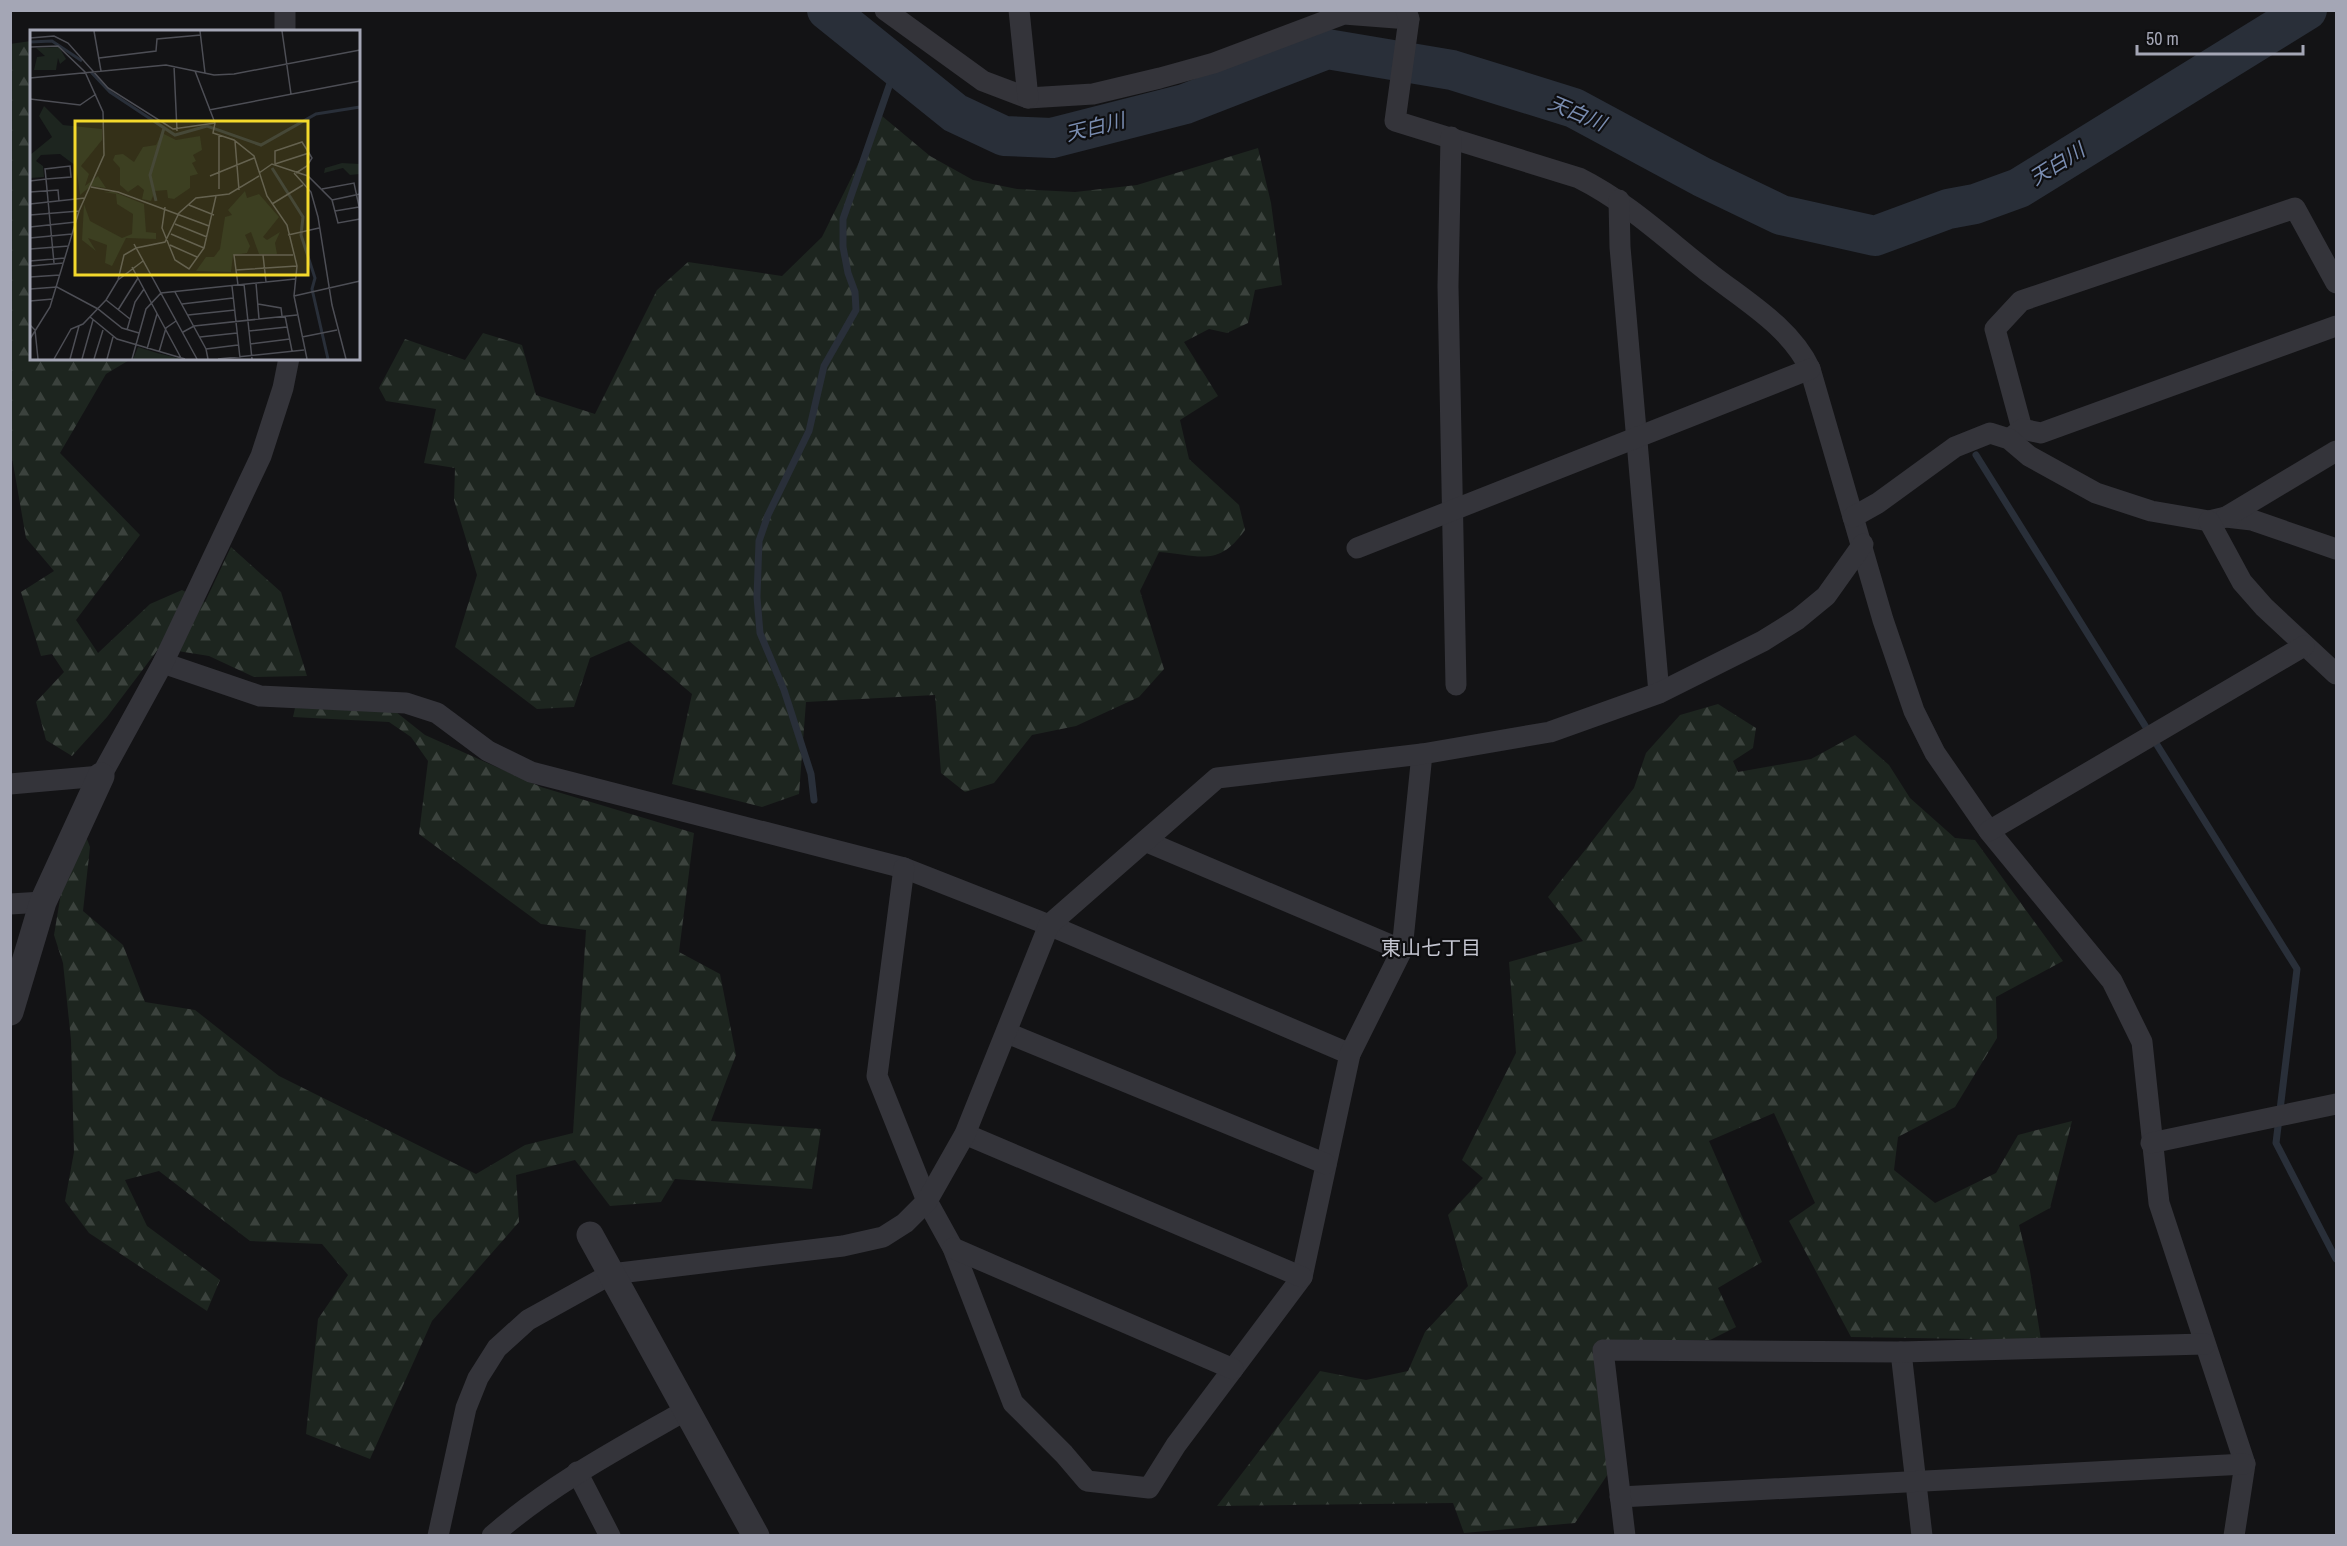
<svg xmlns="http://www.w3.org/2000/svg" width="2347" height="1546" font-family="'Archivo Narrow','Noto Sans JP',sans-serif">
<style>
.forest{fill:url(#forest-firs)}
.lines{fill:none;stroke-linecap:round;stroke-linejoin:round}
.stream{stroke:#292f39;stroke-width:7}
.river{stroke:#292f39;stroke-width:40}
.minor{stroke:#34343a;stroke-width:21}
.tertiary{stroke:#34343a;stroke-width:27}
.labels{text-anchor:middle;stroke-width:4.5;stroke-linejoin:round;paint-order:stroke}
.water-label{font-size:20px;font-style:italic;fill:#7a8db1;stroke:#0e0e10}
.neighbourhood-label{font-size:20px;fill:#c5c6d1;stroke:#0e0e10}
.inset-river{fill:none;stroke:#292f39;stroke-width:3}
.inset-road{fill:none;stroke:#4d4e55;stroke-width:1.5}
.view{fill:#f4d92c;fill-opacity:0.15;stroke:#f4d92c;stroke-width:3}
.inset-edge{fill:none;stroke:#a4a6b5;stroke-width:3}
</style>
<defs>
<pattern id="forest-firs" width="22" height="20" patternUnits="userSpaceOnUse" patternTransform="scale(1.5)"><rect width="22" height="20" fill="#1d251f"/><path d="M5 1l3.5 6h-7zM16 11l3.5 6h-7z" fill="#3b423d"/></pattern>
</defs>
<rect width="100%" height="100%" fill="#131315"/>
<!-- forest -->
<g class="forest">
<polygon points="31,41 32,358 131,359 106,374 60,453 140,535 76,620 98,653 150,604 182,590 205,602 231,547 281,592 307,676 254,677 209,656 159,648 107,717 72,756 46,740 36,702 64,672 52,654 41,656 21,592 54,571 26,538 11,452 10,44"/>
<path d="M 882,116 L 930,156 L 973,180 L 1017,189 L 1075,192 L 1137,185 L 1258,148 L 1271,203 L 1282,285 L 1255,290 L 1248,323 L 1227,333 L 1209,329 L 1184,342 L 1218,396 L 1180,420 L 1189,459 L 1239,505 L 1245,530 C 1218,568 1200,555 1159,552 L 1140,591 L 1164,669 L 1139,697 L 1076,726 L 1032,735 L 994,783 L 965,792 L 941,773 L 935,695 L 806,702 L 799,794 L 762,807 L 672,784 L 692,694 L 629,641 L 590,658 L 574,707 L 537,709 L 455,647 L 477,575 L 454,500 L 455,468 L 424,463 L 436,409 L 386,401 L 379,388 L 405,339 L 465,360 L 483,333 L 522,345 L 536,395 L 595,414 L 657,290 L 688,262 L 782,276 L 822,237 Z"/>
<polygon points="1718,704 1756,728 1753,748 1733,761 1738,772 1811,759 1855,735 1889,765 1910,798 1955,838 1975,840 2063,961 1996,997 1997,1038 1955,1107 1898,1137 1894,1170 1935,1203 1996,1173 2018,1135 2072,1121 2050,1208 2019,1225 2030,1271 2041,1340 1851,1337 1789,1221 1815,1203 1774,1113 1709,1141 1762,1262 1718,1288 1736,1327 1710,1340 1595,1343 1608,1474 1575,1523 1464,1533 1453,1503 1217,1506 1320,1371 1366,1380 1408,1371 1425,1332 1468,1286 1448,1215 1483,1178 1462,1160 1516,1053 1509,962 1583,941 1548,897 1634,788 1646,753 1680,715"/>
<polygon points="295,708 396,712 425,735 541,787 694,833 679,952 720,974 736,1055 711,1121 821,1129 812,1189 675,1179 661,1202 610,1206 575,1160 516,1175 519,1222 432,1321 370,1459 306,1434 318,1319 348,1275 322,1244 250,1241 159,1171 125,1180 147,1226 220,1280 207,1311 89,1233 65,1201 74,1152 71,1040 63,963 54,935 61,893 85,834 90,847 83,911 123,945 145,1002 195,1010 279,1076 476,1174 525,1145 573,1133 586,930 541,924 419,834 428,761 411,737 389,722 293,717"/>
</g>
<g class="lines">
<!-- stream -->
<g class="stream">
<polyline points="1976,455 2297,969 2276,1143 2336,1259"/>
<polyline points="814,800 811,774 784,690 760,633 757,597 759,541 768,515 809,431 824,366 856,310 855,292 848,273 843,247 843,219 896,66"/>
</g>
<!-- river -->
<polyline class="river" points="827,10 955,113 1004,136 1052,138 1185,104 1327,49 1452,70 1574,108 1702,177 1781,215 1875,236 1948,209 1975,204 2019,188 2307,10"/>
<!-- minor -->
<g class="minor">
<polyline points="885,10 983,81 1028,98 1093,94 1160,78 1214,63 1344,14 1409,19"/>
<polyline points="1019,10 1028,98"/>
<path d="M 1406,10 L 1409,19 L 1395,121 L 1579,178 C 1629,203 1668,241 1712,275 C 1747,302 1791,328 1810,369 L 1883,620 L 1914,711 L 1935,753 L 1989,831 L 2112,981 L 2142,1042 L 2159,1203 L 2245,1464 L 2234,1536"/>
<polyline points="285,32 285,10"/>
<polyline points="1451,137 1448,286 1456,685"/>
<polyline points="1619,200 1620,247 1659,693"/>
<polyline points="2022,429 1995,329 2021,301 2295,208 2336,283"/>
<polyline points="2012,437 2022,429 2041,433 2336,326"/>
<polyline points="1853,517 1878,503 1955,447 1990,433 2009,439 2029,456 2096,493 2151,511 2209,521 2226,517 2252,520 2336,549"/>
<polyline points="2226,517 2336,451"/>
<polyline points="2209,521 2242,582 2264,607 2336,674"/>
<polyline points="1357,548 1810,369"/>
<polyline points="163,663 260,696 406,703 437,713 488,751 531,772 904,868 1049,925 1350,1054"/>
<polyline points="10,784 101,776 163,663 261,456 283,388 289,358"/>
<polyline points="1989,831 2304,646"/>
<polyline points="1145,841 1402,950"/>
<polyline points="904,868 877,1076 927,1201 953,1248 1013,1403 1064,1454 1087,1481 1149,1488 1176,1445 1302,1277 1350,1054 1402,950 1422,754"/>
<polyline points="10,904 43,902"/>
<polyline points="1007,1033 1326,1164"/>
<polyline points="965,1134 1302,1277"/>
<polyline points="2151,1143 2336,1104"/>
<polyline points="953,1248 1233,1369"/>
<polyline points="1901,1352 1922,1536"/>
<polyline points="577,1472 610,1536"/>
<polyline points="1620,1497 2245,1464"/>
<polyline points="438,1536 466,1408 478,1378 497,1348 528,1320 611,1274 843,1246 883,1237 905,1223 927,1201 965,1134 1049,925 1217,778 1422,754 1550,732 1659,693 1763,641 1798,619 1826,596 1863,544"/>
<path d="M 492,1536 C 551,1484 620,1448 688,1409"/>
<polyline points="1625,1536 1603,1350 1901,1352 2205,1344"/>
</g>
<!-- tertiary -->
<g class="tertiary">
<polyline points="10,1012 43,902 101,776"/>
<polyline points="590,1235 756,1536"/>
</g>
</g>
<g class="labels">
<!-- water labels -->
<g class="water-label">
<text transform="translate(1577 113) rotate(23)" y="7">天白川</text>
<text transform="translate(1095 127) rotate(-14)" y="7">天白川</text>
<text transform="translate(2057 164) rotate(-32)" y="7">天白川</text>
</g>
<!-- neighbourhood labels -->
<g class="neighbourhood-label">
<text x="1431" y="955">東山七丁目</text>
</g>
</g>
<!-- overview -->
<g transform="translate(30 30)">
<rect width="330" height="330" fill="#131315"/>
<path d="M 29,17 L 36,29 L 30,34 L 28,28 L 26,40 L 4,40 L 7,27 L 15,26 L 6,18 ZM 14,76 L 33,95 L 72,99 L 72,110 L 51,136 L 59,144 L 55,156 L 68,146 L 76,158 L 61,156 L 50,165 L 46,136 L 30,124 L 11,125 L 6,131 L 13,136 L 14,147 L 0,148 L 0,125 L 22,107 L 9,86 ZM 132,103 L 146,110 L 170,106 L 172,120 L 163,125 L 166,131 L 162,133 L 168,144 L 160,146 L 160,158 L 144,169 L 138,168 L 137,160 L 125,161 L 121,171 L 112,169 L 114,160 L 108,155 L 98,162 L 90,155 L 90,138 L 83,130 L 85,125 L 93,124 L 104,132 L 113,117 L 126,115 ZM 312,133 L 330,134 L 330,144 L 320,145 L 313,138 L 294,143 L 295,138 ZM 215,161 L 217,168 L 229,164 L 249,187 L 233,207 L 237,210 L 250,202 L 245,213 L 247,224 L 229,224 L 221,202 L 215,205 L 220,216 L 217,223 L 203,225 L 201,242 L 166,241 L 176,227 L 184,227 L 190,219 L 195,187 L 202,185 L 198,180 ZM 74,162 L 84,162 L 114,174 L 116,202 L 126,203 L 126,209 L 96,208 L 82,236 L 75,233 L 77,215 L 58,208 L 66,221 L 52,210 L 54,174 L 60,191 L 92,208 L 102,204 L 103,184 L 87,174 L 86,164 Z" fill="#1d251f"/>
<path d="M 108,317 L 127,323 L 152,329 L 103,329 Z" fill="#1d251f"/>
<path class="inset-river" d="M 0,12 L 22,11 L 52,31M 61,42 L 80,62 L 145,105 L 177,96 L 231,115 L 286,84 L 330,77M 242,138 L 273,187 L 271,205 L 285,248 L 282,259 L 298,329M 126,171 L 120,145 L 134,98"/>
<path class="inset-road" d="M 64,1 L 71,41M 170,1 L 175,43M 252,1 L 261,64M 0,8 L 24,6 L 38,13 L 78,58 L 143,99 L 185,93M 0,17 L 28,16 L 55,42 L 73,82 L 74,125 L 49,181 L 20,277 L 0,309M 69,28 L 126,21 L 127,9 L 171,5M 144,36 L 147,101M 165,41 L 185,93 L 183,103 L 204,110 L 224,126 L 237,166 L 257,195 L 267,236 L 264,266 L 277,329M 0,48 L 136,35 L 184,45 L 204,44 L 330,20M 0,69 L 50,75 L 66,64M 179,80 L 330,51M 189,105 L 189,159M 205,111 L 209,160M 245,134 L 279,123 L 282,128 L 277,136 L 266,143M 245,134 L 245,121 L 272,112 L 279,123M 40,136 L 41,147 L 16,149 L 15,139 ZM 229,143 L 242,134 L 278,146 L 302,170 L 308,193 L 330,189M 264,143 L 281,162 L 288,187 L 302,275 L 316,329M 180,146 L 224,128M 0,151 L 16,149 L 24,233M 61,157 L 88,162 L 179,196M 292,159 L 324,153 L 330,181M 0,162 L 28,160 L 29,171M 302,170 L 330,164M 0,174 L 55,168M 242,174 L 273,155M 159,175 L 184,185M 135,177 L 132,198 L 145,230 L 159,239 L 174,218 L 186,166M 305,181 L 329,177M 0,185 L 49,181M 145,194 L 177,207M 0,197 L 46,192M 141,204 L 174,218M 258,205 L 289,198M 0,208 L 42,204M 104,214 L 167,329M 140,215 L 167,227M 0,219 L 39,216M 233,225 L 236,252M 0,231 L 35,228M 0,236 L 34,233M 102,237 L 151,328M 206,240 L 267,236M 0,247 L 30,245M 88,250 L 94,225 L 106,218 L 135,212 L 149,183 L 166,168 L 199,164 L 229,146M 226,253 L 229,289M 214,254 L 222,329M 208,255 L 204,225 L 263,225M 202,256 L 210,328M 0,259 L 27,257 L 68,279 L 92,298 L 109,303M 145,262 L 176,319 L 178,329M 264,266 L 330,251M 76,270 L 100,289M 0,271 L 23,269M 152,274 L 203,268M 228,274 L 251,278 L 252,286M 88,280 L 108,248M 158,285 L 205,280M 255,286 L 262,321M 60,287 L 87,309 L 155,329M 0,295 L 5,300 L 8,329M 97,300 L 105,272 L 114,259M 219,301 L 257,297M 153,302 L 164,296 L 267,285M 170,307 L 207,303M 272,307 L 307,300M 220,314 L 260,309M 117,319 L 127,284M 176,319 L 208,315M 129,322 L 136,298 L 146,291M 24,329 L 41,299 L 53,294 L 76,270 L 88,250 L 113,231M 40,329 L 49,296M 52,329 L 63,290M 64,329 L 73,300M 77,329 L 83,307M 102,329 L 116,279 L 131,263 L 265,249M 188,329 L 274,320"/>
<path class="view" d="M 45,91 L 278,91 L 278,245 L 45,245 Z"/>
<rect width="330" height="330" class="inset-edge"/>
</g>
<!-- border -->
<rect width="2347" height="1546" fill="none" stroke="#a4a6b5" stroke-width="24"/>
<!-- scale -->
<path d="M2137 45v9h166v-9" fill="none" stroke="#a4a6b5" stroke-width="3"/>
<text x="2146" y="45" font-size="18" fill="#a4a6b5" stroke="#0e0e10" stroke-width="4.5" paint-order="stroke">50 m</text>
</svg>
